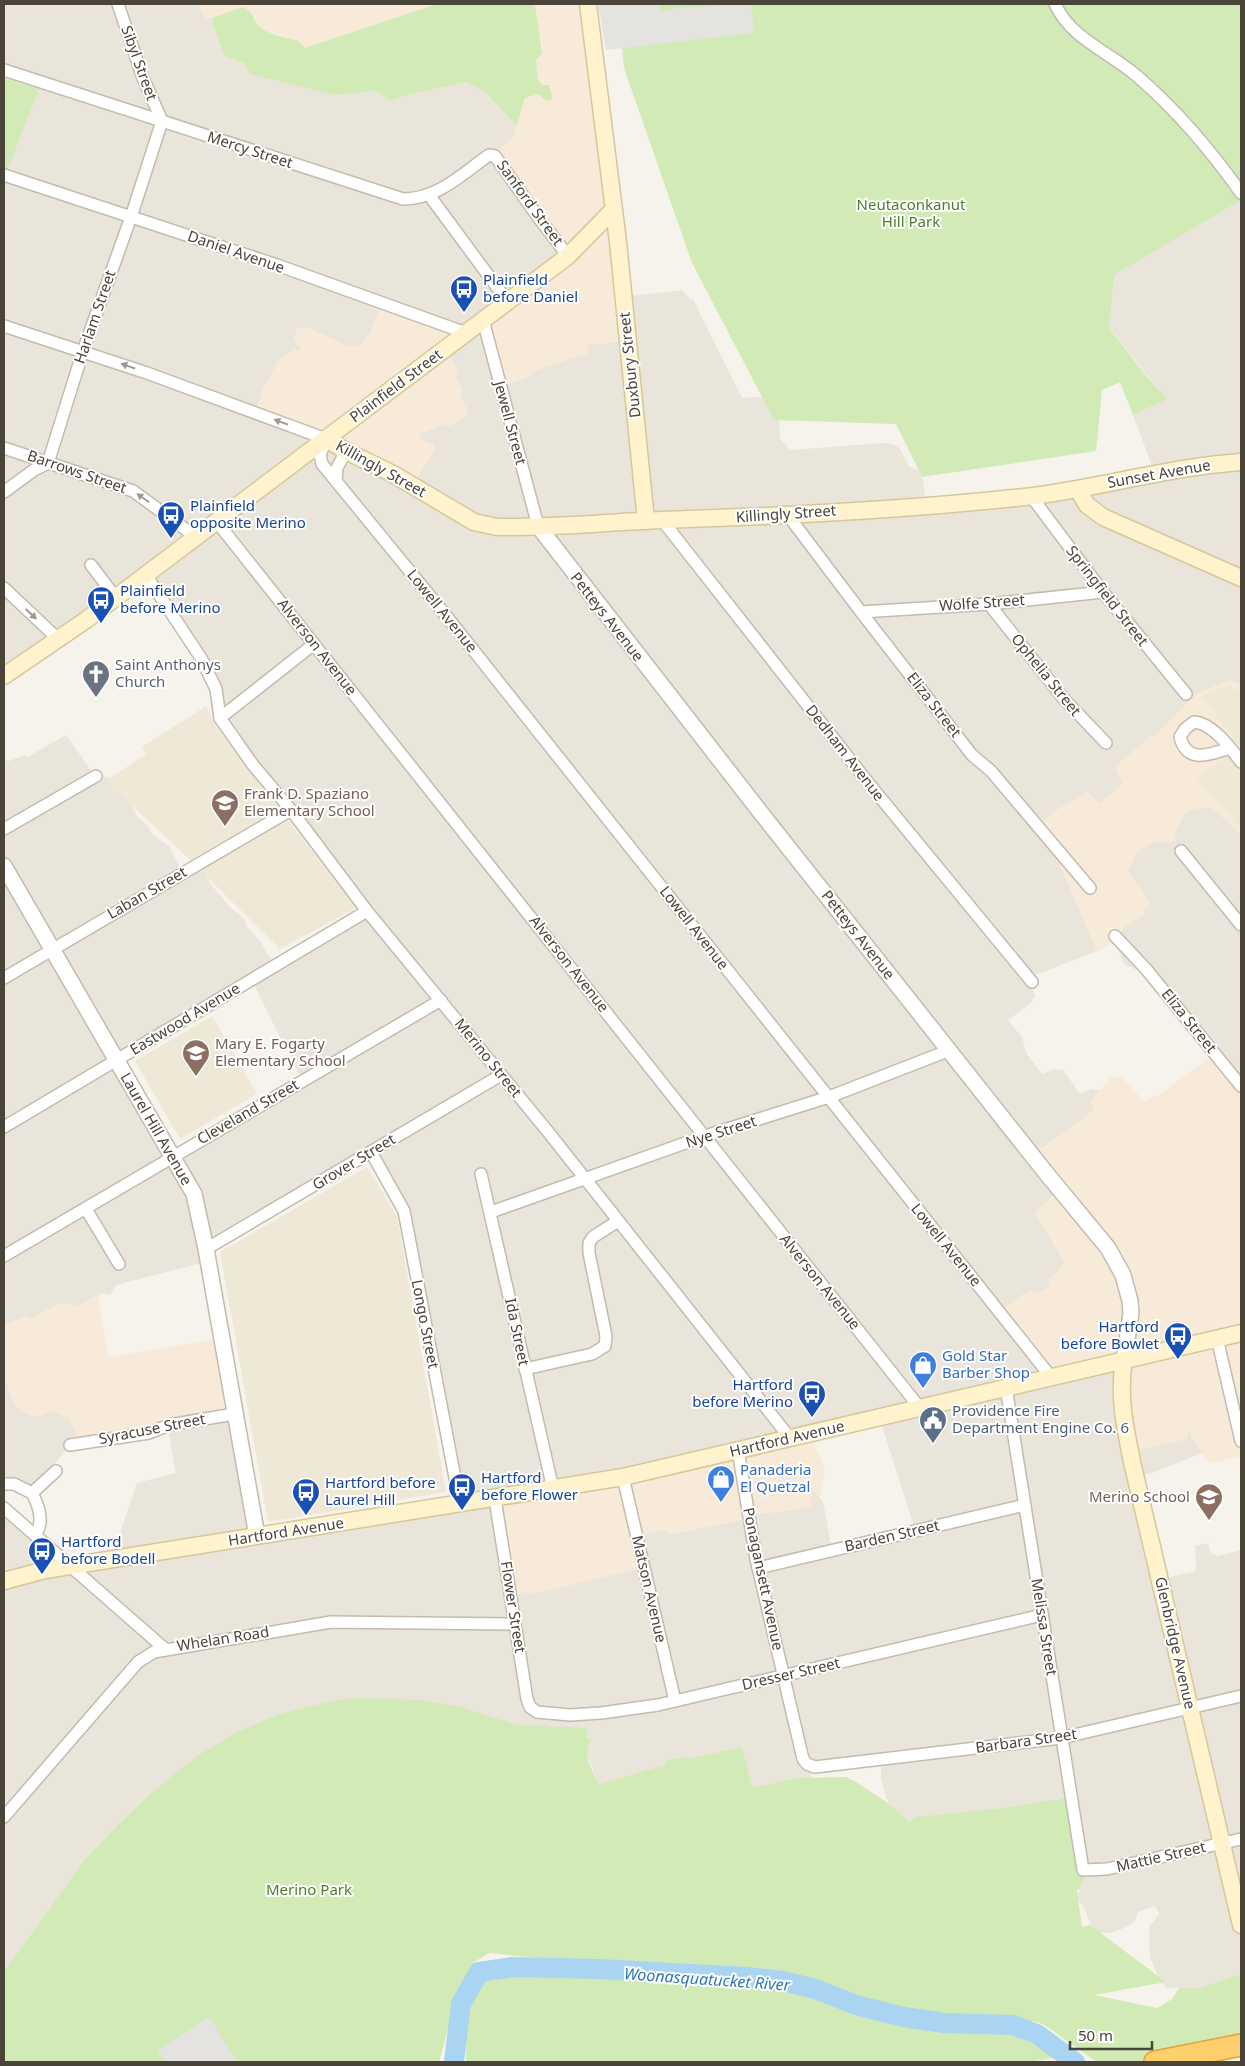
<svg xmlns="http://www.w3.org/2000/svg" width="1245" height="2066" font-family="'Noto Sans',sans-serif">
<style>
.residential{fill:#eae5da;fill-rule:evenodd}
.commercial{fill:#f7ead8}
.education{fill:#efe8d6}
.green{fill:#d2eab5}
.parking{fill:#e5e3e0}
.lines{fill:none;stroke-linecap:round;stroke-linejoin:round}
.river{stroke:#a9d4f2;stroke-width:20}
.minor-casing{stroke:#c2bbae;stroke-width:14}
.tertiary-casing{stroke:#c2bbae;stroke-width:18}
.secondary-casing{stroke:#d6c79b;stroke-width:19}
.motorway-casing{stroke:#e0a43c;stroke-width:24}
.minor{stroke:#fff;stroke-width:11}
.tertiary{stroke:#fff;stroke-width:15}
.secondary{stroke:#fff3cd;stroke-width:16}
.motorway{stroke:#ffcf6e;stroke-width:21}
.oneway{fill:#9c9892}
.labels{text-anchor:middle;stroke-width:4;stroke-linejoin:round;paint-order:stroke}
.street-label{font-size:15px;fill:#4b4439;stroke:#fff}
.park-label{font-size:15px;fill:#4a7f2a;stroke:#fff}
.transit-label{font-size:15px;fill:#164399;stroke:#fff;text-anchor:start}
.worship-label{font-size:15px;fill:#5b616d;stroke:#fff;text-anchor:start}
.education-label{font-size:15px;fill:#785e54;stroke:#fff;text-anchor:start}
.shop-label{font-size:15px;fill:#366cbe;stroke:#fff;text-anchor:start}
.service-label{font-size:15px;fill:#4e5e75;stroke:#fff;text-anchor:start}
.water-label{font-size:16px;font-style:italic;fill:#2e7ab2;stroke:#fff}
</style>
<rect width="100%" height="100%" fill="#f6f3ec"/>
<!-- residential -->
<g class="residential">
<path d="M 4,4 L 199,4 L 205,19 L 211,18 L 224,56 L 335,95 L 376,91 L 391,101 L 411,94 L 466,82 L 485,92 L 517,126 L 515,136 L 497,151 L 563,255 L 531,376 L 534,371 L 588,345 L 624,341 L 623,297 L 682,290 L 691,300 L 693,299 L 742,398 L 778,396 L 780,439 L 790,450 L 882,443 L 895,445 L 900,449 L 909,466 L 919,471 L 923,479 L 926,504 L 1155,474 L 1133,415 L 1166,399 L 1104,321 L 1108,275 L 1241,196 L 1241,685 L 1230,680 L 1197,694 L 1157,734 L 1147,739 L 1116,767 L 1123,783 L 1110,796 L 1099,803 L 1087,792 L 1058,859 L 1097,951 L 1030,977 L 1035,996 L 1030,1004 L 1008,1020 L 1022,1037 L 1026,1053 L 1042,1074 L 1053,1069 L 1063,1070 L 1080,1094 L 1091,1089 L 1100,1090 L 1095,1110 L 1033,1155 L 1058,1191 L 1035,1213 L 1065,1262 L 1060,1270 L 1049,1279 L 1049,1287 L 1037,1294 L 1026,1292 L 1116,1358 L 1189,1431 L 1202,1453 L 1152,1473 L 1137,1476 L 1160,1579 L 1193,1572 L 1196,1569 L 1195,1546 L 1208,1543 L 1210,1552 L 1217,1556 L 1241,1550 L 1241,1975 L 1230,1977 L 1201,1988 L 1167,1988 L 1159,1979 L 1150,1957 L 1149,1927 L 1159,1914 L 1155,1906 L 1138,1912 L 1135,1921 L 1129,1926 L 1111,1933 L 1100,1933 L 1092,1927 L 1083,1906 L 1077,1898 L 1086,1872 L 1056,1799 L 932,1843 L 895,1814 L 886,1797 L 881,1779 L 881,1759 L 818,1761 L 805,1790 L 789,1796 L 664,1773 L 603,1786 L 597,1781 L 586,1751 L 588,1744 L 592,1740 L 4,1976 L 4,1505 L 66,1565 L 123,1555 L 121,1530 L 137,1483 L 176,1473 L 167,1424 L 234,1410 L 256,1529 L 454,1501 L 405,1212 L 372,1154 L 205,1246 L 206,1262 L 116,1285 L 110,1295 L 103,1293 L 75,1307 L 66,1304 L 57,1305 L 30,1319 L 26,1316 L 4,1325 L 4,759 L 9,761 L 25,755 L 27,757 L 66,735 L 93,773 L 124,783 L 136,815 L 147,825 L 152,834 L 169,846 L 180,867 L 197,859 L 209,882 L 229,906 L 245,920 L 246,926 L 260,941 L 271,960 L 274,960 L 361,908 L 218,709 L 214,671 L 145,574 L 4,672 L 4,176 L 40,86 L 4,69 ZM 382,304 L 456,376 L 462,392 L 440,425 L 423,433 L 419,433 L 421,440 L 433,444 L 264,386 L 294,350 L 301,351 L 307,328 L 348,346 L 359,346 L 370,334 ZM 250,977 L 280,1037 L 278,1045 L 284,1045 L 289,1050 L 299,1075 L 173,1152 L 119,1052 L 245,977 ZM 879,1417 L 914,1526 L 831,1545 L 823,1501 L 812,1489 L 801,1509 L 749,1515 L 746,1519 L 672,1534 L 662,1530 L 638,1536 L 534,1594 L 528,1592 L 815,1430 Z"/>
<polygon points="1210,806 1241,834 1241,1086 1153,977 1124,964 1115,942 1123,928 1146,913 1143,911 1141,888 1127,871 1137,852 1153,842 1176,842 1174,832 1186,812"/>
<polygon points="4,1378 16,1407 53,1411 70,1418 79,1442 64,1452 33,1492 4,1484"/>
</g>
<!-- commercial -->
<g class="commercial">
<polygon points="199,4 437,4 305,48 297,40 289,40 260,28 250,10 243,7 205,19"/>
<polygon points="535,4 589,4 624,341 588,345 588,353 534,371 531,376 501,387 486,315 563,255 497,151 515,136 525,98 538,94 543,85 538,80 536,59 542,53 543,47 538,32"/>
<polygon points="382,304 458,329 443,348 458,369 456,376 462,392 460,396 468,411 464,418 447,427 440,425 423,433 419,433 421,440 433,444 436,449 413,484 255,413 264,386 281,357 294,350 301,350 294,338 297,329 307,327 348,346 359,346 370,334"/>
<polygon points="1230,680 1241,685 1241,834 1210,806 1186,812 1174,832 1176,842 1153,842 1137,852 1127,871 1141,888 1150,905 1143,911 1146,912 1123,928 1115,943 1097,951 1060,866 1058,856 1040,824 1055,811 1087,791 1099,803 1110,796 1123,783 1115,767 1126,757 1147,739 1157,734 1197,694"/>
<polygon points="1214,1054 1241,1086 1241,1456 1211,1463 1202,1453 1189,1431 1187,1439 1130,1452 1123,1361 1050,1374 1000,1311 1026,1292 1032,1290 1037,1294 1049,1287 1049,1279 1060,1270 1065,1262 1035,1213 1058,1191 1033,1155 1094,1110 1090,1101 1111,1077 1122,1078 1144,1101 1160,1094"/>
<polygon points="98,1296 108,1357 221,1338 234,1410 79,1442 69,1418 53,1411 37,1417 28,1415 16,1407 4,1378 4,1325 26,1316 30,1319 57,1305 66,1304 75,1307"/>
<polygon points="809,1432 825,1469 820,1497 812,1490 811,1506 801,1509 750,1515 746,1519 672,1534 662,1530 638,1536 641,1568 534,1594 528,1592 508,1596 494,1495"/>
</g>
<!-- education -->
<g class="education">
<polygon points="1228,686 1241,692 1241,829 1197,778 1240,747 1201,696"/>
<polygon points="206,706 216,726 356,908 280,949 187,857 106,781 146,754 142,747"/>
<polygon points="212,1016 257,1094 180,1139 135,1061"/>
<polygon points="367,1167 397,1216 446,1492 268,1522 220,1252"/>
</g>
<!-- green -->
<g class="green">
<path d="M 437,4 L 535,4 L 542,53 L 536,60 L 538,80 L 543,85 L 549,85 L 553,99 L 546,101 L 538,94 L 525,98 L 517,126 L 485,92 L 466,82 L 411,94 L 391,101 L 376,91 L 335,95 L 250,74 L 244,63 L 224,56 L 211,18 L 243,7 C 256,12 252,22 261,28 C 270,34 286,39 297,40 L 305,48 Z"/>
<polygon points="618,4 1241,4 1241,200 1114,275 1109,328 1148,378 1167,399 1133,415 1120,382 1102,390 1096,451 922,477 896,424 774,420 692,263 624,68"/>
<polygon points="4,78 39,89 7,171 4,170"/>
<path d="M 361,1698 L 423,1700 L 460,1707 L 518,1725 L 587,1728 L 586,1738 L 592,1739 C 581,1752 591,1767 597,1781 L 600,1784 L 665,1765 L 666,1761 L 682,1757 L 688,1759 L 742,1747 L 752,1788 L 798,1778 L 846,1777 L 856,1782 L 888,1803 L 909,1822 L 917,1817 L 1004,1808 L 1067,1798 L 1086,1872 L 1080,1889 L 1077,1890 L 1082,1927 L 1090,1925 L 1166,1982 L 1094,1995 L 1157,2008 L 1172,1999 L 1179,1988 L 1201,1988 L 1230,1977 L 1241,1975 L 1241,2042 L 1140,2062 L 1097,2062 L 1043,2024 L 1032,2021 L 1015,2033 L 1043,2043 L 1057,2057 L 1030,2062 L 466,2062 L 467,2008 L 470,1994 L 484,1975 L 497,1971 L 532,1968 L 640,1981 L 799,1991 L 825,1997 L 853,2011 L 928,2029 L 816,1987 L 490,1953 L 474,1962 L 457,1996 L 439,2062 L 4,2062 L 4,1972 L 83,1862 L 118,1825 L 154,1791 L 197,1756 L 235,1733 L 280,1714 L 311,1706 L 344,1699 Z"/>
</g>
<!-- parking -->
<g class="parking">
<polygon points="598,4 659,4 660,13 677,8 751,4 754,33 606,50"/>
<polygon points="209,2017 238,2062 165,2062 157,2050"/>
</g>
<g class="lines">
<!-- river -->
<polyline class="river" points="454,2062 461,2004 479,1972 513,1967 598,1969 747,1977 783,1981 815,1989 859,2006 904,2017 944,2023 1013,2025 1037,2034 1075,2062"/>
<!-- minor casing -->
<g class="minor-casing">
<g id="minor">
<path d="M 1055,4 C 1071,39 1108,51 1137,76 C 1174,108 1212,152 1241,193"/>
<path d="M 4,70 L 403,199 C 438,199 462,174 489,155 L 495,156 L 538,217 L 568,256"/>
<polyline points="4,175 277,265 466,333"/>
<polyline points="429,195 508,302"/>
<polyline points="483,320 538,526"/>
<polyline points="4,326 147,373 326,439 320,455 322,464 439,607 1051,1377"/>
<polyline points="4,448 133,491 196,537"/>
<polyline points="336,480 337,468 346,451"/>
<polyline points="4,492 34,470 48,463 83,351 131,217 162,121 143,78 118,4"/>
<polyline points="1031,496 1103,592 1186,694"/>
<polyline points="787,514 861,612 972,755 991,771 1090,888"/>
<polyline points="662,520 870,785 1032,982"/>
<polyline points="217,522 920,1408"/>
<polyline points="91,565 116,598"/>
<polyline points="146,575 201,658 216,689 220,718 253,765 291,810 367,911 549,1133 790,1438"/>
<polyline points="4,588 58,639"/>
<polyline points="989,604 1064,699 1106,743"/>
<polyline points="861,612 989,604 1103,592"/>
<polyline points="220,718 314,644"/>
<path d="M 1230,748 C 1209,755 1187,764 1180,737 L 1185,729 L 1194,722 C 1212,723 1230,747 1241,762"/>
<polyline points="4,829 96,776"/>
<polyline points="1181,851 1241,925"/>
<polyline points="1115,936 1146,969 1241,1086"/>
<polyline points="4,978 291,810"/>
<polyline points="4,1127 367,911"/>
<polyline points="371,1152 404,1211 460,1504"/>
<polyline points="481,1174 553,1489"/>
<polyline points="86,1209 119,1264"/>
<polyline points="491,1212 705,1136 829,1097 950,1050"/>
<polyline points="206,1249 501,1075"/>
<polyline points="4,1256 441,1000"/>
<polyline points="1217,1338 1241,1441"/>
<polyline points="525,1369 592,1354 605,1346 606,1336 589,1253 589,1243 593,1237 618,1221"/>
<polyline points="1006,1387 1083,1870 1107,1869 1241,1839"/>
<polyline points="70,1445 149,1433 169,1425 234,1414"/>
<polyline points="738,1450 756,1559 803,1759 807,1764 815,1767 1061,1738 1241,1696"/>
<polyline points="623,1477 675,1701"/>
<path d="M 4,1484 L 14,1484 L 32,1493 C 39,1506 45,1522 35,1535"/>
<polyline points="32,1493 56,1471"/>
<polyline points="495,1499 527,1699 530,1707 537,1712 570,1715 601,1713 658,1705 1042,1615"/>
<polyline points="4,1508 165,1649"/>
<polyline points="758,1568 1025,1505"/>
<polyline points="4,1817 138,1662 154,1652 331,1622 515,1624"/>
</g>
</g>
<!-- tertiary casing -->
<g class="tertiary-casing">
<g id="tertiary">
<polyline points="538,526 761,813 1046,1173 1108,1248 1123,1275 1130,1301 1131,1313 1124,1360"/>
<polyline points="4,866 194,1194 206,1249 257,1536"/>
</g>
</g>
<!-- secondary casing -->
<g class="secondary-casing">
<g id="secondary">
<polyline points="588,4 618,242 646,521"/>
<path d="M 326,439 L 346,451 L 393,474 L 474,522 L 497,527 C 552,528 608,522 663,520 C 786,516 910,510 1033,496 C 1103,487 1170,467 1241,462"/>
<polyline points="1078,490 1087,505 1103,517 1241,578"/>
<polyline points="4,676 86,620 568,256 614,209"/>
<path d="M 1124,1360 C 1118,1397 1125,1426 1132,1462 L 1241,1925"/>
<polyline points="4,1581 45,1570 623,1477 1241,1333"/>
</g>
</g>
<!-- motorway casing -->
<g class="motorway-casing">
<polyline id="motorway" points="1155,2062 1241,2045"/>
</g>
<!-- minor -->
<use href="#minor" class="minor"/>
<!-- tertiary -->
<use href="#tertiary" class="tertiary"/>
<!-- secondary -->
<use href="#secondary" class="secondary"/>
<!-- motorway -->
<use href="#motorway" class="motorway"/>
</g>
<!-- one-way arrows -->
<defs><path id="oneway-solid" d="M-6-.8H1V-3.2L6.5 0L1 3.2V.8H-6Z" transform="scale(1.25)"/></defs>
<g class="oneway">
<use href="#oneway-solid" transform="translate(128 366) rotate(-161)"/>
<use href="#oneway-solid" transform="translate(281 422) rotate(-160)"/>
<use href="#oneway-solid" transform="translate(143 498) rotate(-145)"/>
<use href="#oneway-solid" transform="translate(31 614) rotate(43)"/>
</g>
<!-- icons -->
<defs>
<g id="bus-pin" transform="scale(1.4375)"><path d="M0 17L-7.5 6A9.5 9.5 0 1 1 7.5 6Z" fill="#1a4fb4" stroke="#fff"/><path d="M-5-6H5V4H4V6H2V4H-2V6H-4V4H-5ZM-3.5-4V0h7V-4ZM-3.5 1.2v1.5H-2V1.2ZM2 1.2v1.5H3.5V1.2Z" fill="#fff"/></g>
<g id="church-pin" transform="scale(1.4375)"><path d="M0 17L-7.5 6A9.5 9.5 0 1 1 7.5 6Z" fill="#6b7280" stroke="#fff"/><path d="M-1.2-6h2.4v3.5h3.3v2.4h-3.3V6h-2.4V-.1h-3.3v-2.4h3.3Z" fill="#fff"/></g>
<g id="school-pin" transform="scale(1.4375)"><path d="M0 17L-7.5 6A9.5 9.5 0 1 1 7.5 6Z" fill="#8d6e63" stroke="#fff"/><path d="M0-5L7-2L0 1L-7-2ZM-4 1L0 2.5L4 1V4Q0 6-4 4Z" fill="#fff"/></g>
<g id="shop-pin" transform="scale(1.4375)"><path d="M0 17L-7.5 6A9.5 9.5 0 1 1 7.5 6Z" fill="#3f7fe0" stroke="#fff"/><path d="M-5-2.5h2.3a2.7 3.5 0 0 1 5.4 0H5L5.5 6h-11ZM-1.5-2.5h3a1.5 2.3 0 0 0-3 0Z" fill="#fff"/></g>
<g id="civic-pin" transform="scale(1.4375)"><path d="M0 17L-7.5 6A9.5 9.5 0 1 1 7.5 6Z" fill="#5c6f8a" stroke="#fff"/><path d="M-.6-6.5H3V-4.5H.6V-3L4-1V1h2V6H-6V1h2V-1L-.6-3ZM-1.2 2.5V6h2.4V2.5Z" fill="#fff"/></g>
</defs>
<g fill-rule="evenodd">
<use href="#bus-pin" x="464" y="289"/>
<use href="#bus-pin" x="171" y="515"/>
<use href="#bus-pin" x="101" y="600"/>
<use href="#church-pin" x="96" y="674"/>
<use href="#school-pin" x="225" y="803"/>
<use href="#school-pin" x="196" y="1053"/>
<use href="#bus-pin" x="1178" y="1336"/>
<use href="#shop-pin" x="923" y="1365"/>
<use href="#bus-pin" x="812" y="1394"/>
<use href="#civic-pin" x="933" y="1420"/>
<use href="#shop-pin" x="721" y="1479"/>
<use href="#bus-pin" x="462" y="1487"/>
<use href="#bus-pin" x="306" y="1492"/>
<use href="#school-pin" x="1209" y="1497"/>
<use href="#bus-pin" x="42" y="1551"/>
</g>
<g class="labels">
<!-- street labels -->
<g class="street-label">
<text transform="translate(139 63) rotate(70)" y="5">Sibyl Street</text>
<text transform="translate(250 150) rotate(18)" y="5">Mercy Street</text>
<text transform="translate(530 203) rotate(54)" y="5">Sanford Street</text>
<text transform="translate(236 252) rotate(19)" y="5">Daniel Avenue</text>
<text transform="translate(95 317) rotate(-71)" y="5">Harlam Street</text>
<text transform="translate(630 365) rotate(-96)" y="5">Duxbury Street</text>
<text transform="translate(396 386) rotate(-37)" y="5">Plainfield Street</text>
<text transform="translate(510 423) rotate(75)" y="5">Jewell Street</text>
<text transform="translate(381 469) rotate(29)" y="5">Killingly Street</text>
<text transform="translate(77 472) rotate(19)" y="5">Barrows Street</text>
<text transform="translate(1159 474) rotate(-10)" y="5">Sunset Avenue</text>
<text transform="translate(786 514) rotate(-4)" y="5">Killingly Street</text>
<text transform="translate(1107 596) rotate(52)" y="5">Springfield Street</text>
<text transform="translate(982 603) rotate(-4)" y="5">Wolfe Street</text>
<text transform="translate(442 611) rotate(51)" y="5">Lowell Avenue</text>
<text transform="translate(607 617) rotate(52)" y="5">Petteys Avenue</text>
<text transform="translate(317 647) rotate(52)" y="5">Alverson Avenue</text>
<text transform="translate(1046 675) rotate(51)" y="5">Ophelia Street</text>
<text transform="translate(934 705) rotate(52)" y="5">Eliza Street</text>
<text transform="translate(845 753) rotate(52)" y="5">Dedham Avenue</text>
<text transform="translate(147 893) rotate(-30)" y="5">Laban Street</text>
<text transform="translate(694 928) rotate(52)" y="5">Lowell Avenue</text>
<text transform="translate(858 935) rotate(52)" y="5">Petteys Avenue</text>
<text transform="translate(569 964) rotate(52)" y="5">Alverson Avenue</text>
<text transform="translate(185 1019) rotate(-31)" y="5">Eastwood Avenue</text>
<text transform="translate(1189 1021) rotate(51)" y="5">Eliza Street</text>
<text transform="translate(488 1058) rotate(51)" y="5">Merino Street</text>
<text transform="translate(248 1112) rotate(-30)" y="5">Cleveland Street</text>
<text transform="translate(156 1129) rotate(60)" y="5">Laurel Hill Avenue</text>
<text transform="translate(721 1132) rotate(-18)" y="5">Nye Street</text>
<text transform="translate(354 1162) rotate(-31)" y="5">Grover Street</text>
<text transform="translate(946 1245) rotate(51)" y="5">Lowell Avenue</text>
<text transform="translate(820 1282) rotate(51)" y="5">Alverson Avenue</text>
<text transform="translate(425 1324) rotate(79)" y="5">Longo Street</text>
<text transform="translate(517 1332) rotate(78)" y="5">Ida Street</text>
<text transform="translate(152 1429) rotate(-11)" y="5">Syracuse Street</text>
<text transform="translate(787 1439) rotate(-13)" y="5">Hartford Avenue</text>
<text transform="translate(286 1532) rotate(-9)" y="5">Hartford Avenue</text>
<text transform="translate(892 1536) rotate(-13)" y="5">Barden Street</text>
<text transform="translate(763 1579) rotate(78)" y="5">Ponagansett Avenue</text>
<text transform="translate(649 1589) rotate(77)" y="5">Matson Avenue</text>
<text transform="translate(513 1607) rotate(81)" y="5">Flower Street</text>
<text transform="translate(1044 1627) rotate(81)" y="5">Melissa Street</text>
<text transform="translate(223 1639) rotate(-9)" y="5">Whelan Road</text>
<text transform="translate(1175 1643) rotate(77)" y="5">Glenbridge Avenue</text>
<text transform="translate(791 1674) rotate(-13)" y="5">Dresser Street</text>
<text transform="translate(1026 1741) rotate(-8)" y="5">Barbara Street</text>
<text transform="translate(1161 1857) rotate(-13)" y="5">Mattie Street</text>
</g>
<!-- park labels -->
<g class="park-label">
<text x="911" y="210">Neutaconkanut<tspan x="911" dy="17">Hill Park</tspan></text>
<text x="309" y="1895">Merino Park</text>
</g>
<!-- transit labels -->
<g class="transit-label">
<text x="483" y="285">Plainfield<tspan x="483" dy="17">before Daniel</tspan></text>
<text x="190" y="511">Plainfield<tspan x="190" dy="17">opposite Merino</tspan></text>
<text x="120" y="596">Plainfield<tspan x="120" dy="17">before Merino</tspan></text>
<text x="1159" y="1332" text-anchor="end">Hartford<tspan x="1159" dy="17">before Bowlet</tspan></text>
<text x="793" y="1390" text-anchor="end">Hartford<tspan x="793" dy="17">before Merino</tspan></text>
<text x="481" y="1483">Hartford<tspan x="481" dy="17">before Flower</tspan></text>
<text x="325" y="1488">Hartford before<tspan x="325" dy="17">Laurel Hill</tspan></text>
<text x="61" y="1547">Hartford<tspan x="61" dy="17">before Bodell</tspan></text>
</g>
<!-- worship labels -->
<g class="worship-label">
<text x="115" y="670">Saint Anthonys<tspan x="115" dy="17">Church</tspan></text>
</g>
<!-- education labels -->
<g class="education-label">
<text x="244" y="799">Frank D. Spaziano<tspan x="244" dy="17">Elementary School</tspan></text>
<text x="215" y="1049">Mary E. Fogarty<tspan x="215" dy="17">Elementary School</tspan></text>
<text x="1190" y="1502" text-anchor="end">Merino School</text>
</g>
<!-- shop labels -->
<g class="shop-label">
<text x="942" y="1361">Gold Star<tspan x="942" dy="17">Barber Shop</tspan></text>
<text x="740" y="1475">Panaderia<tspan x="740" dy="17">El Quetzal</tspan></text>
</g>
<!-- service labels -->
<g class="service-label">
<text x="952" y="1416">Providence Fire<tspan x="952" dy="17">Department Engine Co. 6</tspan></text>
</g>
<!-- water labels -->
<g class="water-label">
<text transform="translate(707 1979) rotate(4)" y="6">Woonasquatucket River</text>
</g>
</g>
<!-- border -->
<rect width="1245" height="2066" fill="none" stroke="#4b4439" stroke-width="10"/>
<!-- scale -->
<path d="M1070 2041v8h82v-8" fill="none" stroke="#4b4439" stroke-width="2.5"/>
<text x="1078" y="2041" font-size="15" fill="#4b4439" stroke="#ffffff" stroke-width="4" paint-order="stroke">50 m</text>
</svg>
